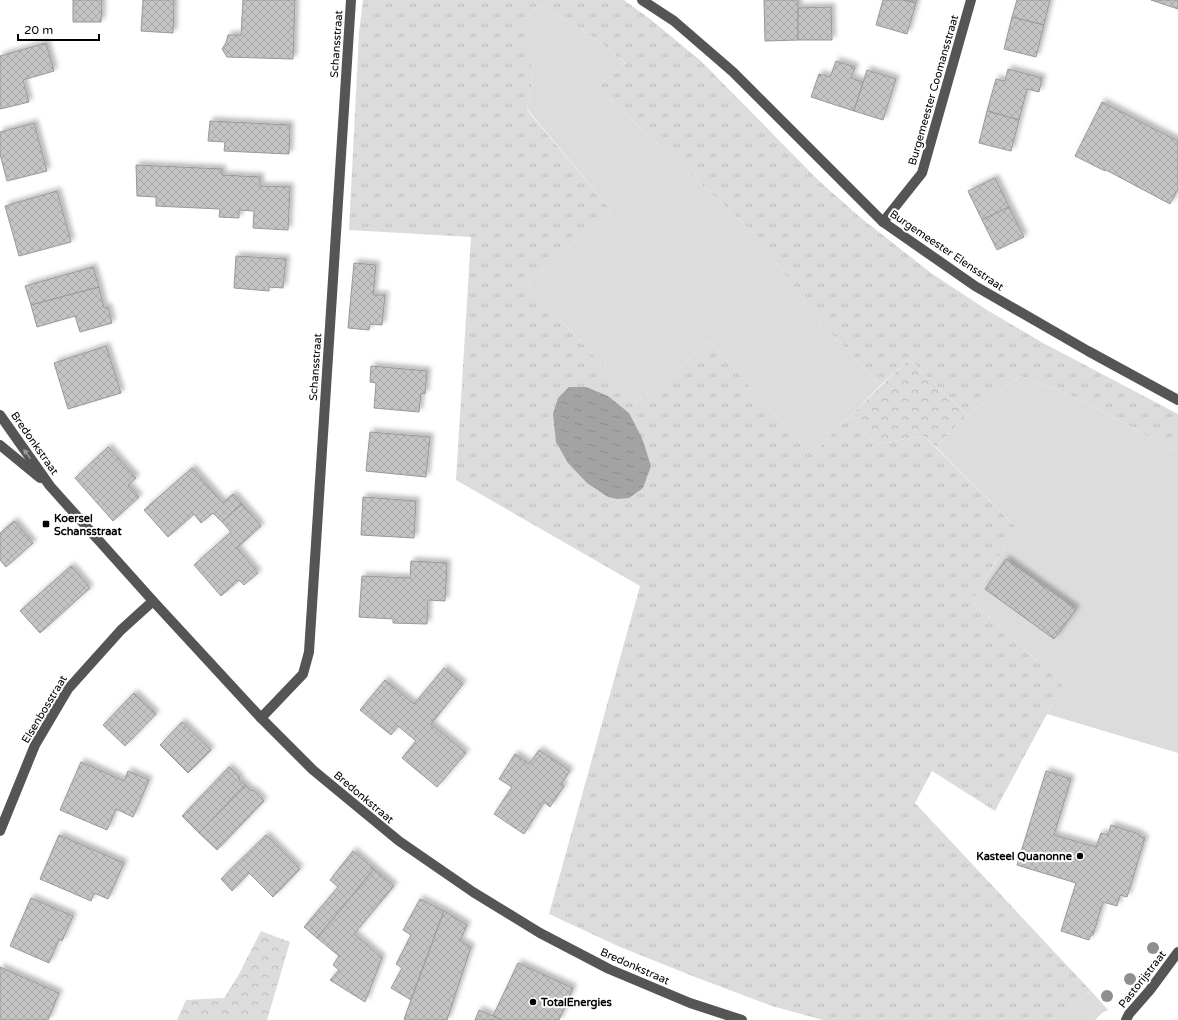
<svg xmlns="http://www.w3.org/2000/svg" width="1178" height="1020" font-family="'Varela Round',sans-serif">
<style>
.green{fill:#dcdcdc}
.forest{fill:url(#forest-crowns)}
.park{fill:url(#park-tufts)}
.water{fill:url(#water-ripples)}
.building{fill:url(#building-cross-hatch);stroke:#999;filter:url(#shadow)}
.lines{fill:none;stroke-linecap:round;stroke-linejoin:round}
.minor{stroke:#555;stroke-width:10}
.tree{fill:#8f8f8f}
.oneway{fill:#999}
.poi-dot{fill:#000;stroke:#fff;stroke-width:1.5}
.labels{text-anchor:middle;stroke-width:4;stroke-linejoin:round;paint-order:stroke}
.street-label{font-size:11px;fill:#000;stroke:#fff}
.poi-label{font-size:11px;font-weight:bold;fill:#000;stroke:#fff;text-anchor:start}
</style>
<defs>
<pattern id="forest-crowns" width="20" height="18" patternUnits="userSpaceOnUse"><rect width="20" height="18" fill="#dcdcdc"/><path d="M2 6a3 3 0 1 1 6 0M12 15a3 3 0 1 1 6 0" fill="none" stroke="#bbb"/></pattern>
<pattern id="park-tufts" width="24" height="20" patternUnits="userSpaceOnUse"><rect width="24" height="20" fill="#dcdcdc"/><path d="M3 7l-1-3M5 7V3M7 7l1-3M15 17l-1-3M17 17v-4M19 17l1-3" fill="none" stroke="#bbb"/></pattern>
<pattern id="water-ripples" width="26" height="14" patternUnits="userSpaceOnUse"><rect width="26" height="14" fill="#a3a3a3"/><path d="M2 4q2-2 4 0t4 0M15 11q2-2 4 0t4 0" fill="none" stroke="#8b8b8b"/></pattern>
<pattern id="building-cross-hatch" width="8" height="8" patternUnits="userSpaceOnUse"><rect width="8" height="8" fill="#c4c4c4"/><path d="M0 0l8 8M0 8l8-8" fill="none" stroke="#a7a7a7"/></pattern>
<filter id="shadow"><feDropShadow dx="3.5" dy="-3.5" stdDeviation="2" flood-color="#0004"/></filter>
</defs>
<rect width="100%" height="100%" fill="#fff"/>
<!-- green -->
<g class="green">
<polygon points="537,5 574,25 597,40 625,63 597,88 754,233 817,318 880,386 811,455 710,342 636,402 527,283 611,210 527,109 532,80 525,22"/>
<polygon points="1020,376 1077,398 1178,452 1178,753 1047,714 1063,684 972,602 1016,527 936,447 967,415"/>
<polygon points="1091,991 1108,1010 1102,1013 1095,1020 1053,1020"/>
</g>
<!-- forest -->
<g class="forest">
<polygon points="909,359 967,415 936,447 924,436 875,444 851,415"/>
<polygon points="261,931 290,942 267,1020 177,1020 186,1000 224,998 238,976"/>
</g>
<!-- park -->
<polygon class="park" points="363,0 624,0 650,19 701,61 818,180 861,218 931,273 987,310 1043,343 1178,414 1178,452 1077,398 1020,376 967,415 909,359 880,386 817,318 754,233 597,88 625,63 597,40 574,25 537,5 525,22 529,44 532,80 527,110 611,210 527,283 636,402 710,342 811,455 851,415 875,444 924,436 1016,527 972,602 1063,684 995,811 932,771 915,803 1091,991 1053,1020 823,1020 772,1006 695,977 620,947 549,914 640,586 456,480 471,237 349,230 359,33"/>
<!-- water -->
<polygon class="water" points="569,387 586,387 608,396 629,413 642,438 651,466 643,488 629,498 617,499 608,497 587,483 568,463 556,442 553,414 558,398"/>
<!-- building -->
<g class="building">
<polygon points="73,0 102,0 101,22 73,22"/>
<polygon points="143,0 174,0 173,33 141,31"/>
<polygon points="243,0 295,0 293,59 227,57 222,49 226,43 228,35 241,35"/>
<polygon points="764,0 798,0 798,40 765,41"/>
<polygon points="883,0 904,0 916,3 907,34 876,25"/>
<polygon points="904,0 917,0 916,3"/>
<polygon points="1017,0 1050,0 1044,25 1012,17"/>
<polygon points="1151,0 1178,0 1178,9"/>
<polygon points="831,7 832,40 798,40 798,8"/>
<polygon points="1012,17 1044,25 1036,57 1004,49"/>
<polygon points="46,43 54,71 23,80 29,102 0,109 0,56"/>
<polygon points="836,61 855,67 851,78 863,82 854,111 811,97 819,74 830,77"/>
<polygon points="1008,69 1042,78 1039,92 1027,89 1019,120 987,111 996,79 1005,81"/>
<polygon points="867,70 896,79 883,120 854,111"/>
<polygon points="1102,102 1178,141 1178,189 1170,204 1106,170 1105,171 1075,156"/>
<polygon points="987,111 1019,120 1011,151 979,143"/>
<polygon points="210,121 290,125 289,154 224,151 225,142 208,141"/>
<polygon points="34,123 47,171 7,181 0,154 0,132"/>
<polygon points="136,165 222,169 222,175 260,177 260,186 290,187 288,230 253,228 254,211 239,210 239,218 219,217 220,209 156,206 156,197 137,196"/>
<polygon points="995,178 1009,207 982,220 968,191"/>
<polygon points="57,191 71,242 19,256 5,206"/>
<polygon points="1009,207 1024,237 997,250 982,220"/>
<polygon points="236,256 286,259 283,288 269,287 269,291 234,288"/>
<polygon points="354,263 376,265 373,295 385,295 382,325 370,324 369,330 348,328"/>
<polygon points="93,267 99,287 31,305 25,286"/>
<polygon points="99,287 104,308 108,307 112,323 80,332 75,316 37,327 31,305"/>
<polygon points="106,346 121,393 68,409 54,363"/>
<polygon points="371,366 427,371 425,394 421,393 419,412 374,408 376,383 370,382"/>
<polygon points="370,432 430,437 426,477 366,471"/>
<polygon points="108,447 136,478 128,485 139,497 113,521 75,478"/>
<polygon points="192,468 223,503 233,494 242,504 222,522 213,513 201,523 194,514 168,537 144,510"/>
<polygon points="363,497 416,501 414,538 361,535"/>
<polygon points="242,504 261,526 237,548 258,573 244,585 239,580 221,596 194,565 231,532 222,522"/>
<polygon points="14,521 33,543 6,567 0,560 0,533"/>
<polygon points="1006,559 1076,609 1054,639 985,589"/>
<polygon points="411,561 447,563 445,601 428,600 427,624 393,623 393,619 359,617 362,576 410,578"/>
<polygon points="71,566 90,588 40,633 20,611"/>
<polygon points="444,668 463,684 431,724 466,753 437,787 402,758 416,741 398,726 391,735 360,710 385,680 414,704"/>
<polygon points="134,693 156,714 125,746 103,725"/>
<polygon points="182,722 211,750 188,773 160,745"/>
<polygon points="539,750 570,771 561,784 564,786 550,807 544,802 524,834 494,814 512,787 499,779 515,754 529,764"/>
<polygon points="81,762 124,781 128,771 149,780 133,817 116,809 107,830 60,810"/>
<polygon points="229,767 240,778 239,780 245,785 199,833 182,816"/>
<polygon points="1046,771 1071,779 1054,835 1096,847 1101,833 1108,835 1111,825 1139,834 1139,836 1145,838 1127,897 1120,895 1117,906 1103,902 1093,935 1091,935 1089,940 1061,931 1076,883 1017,865"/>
<polygon points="245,785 251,791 253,790 264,801 217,850 199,833"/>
<polygon points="59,835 124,863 108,899 94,893 91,901 40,879"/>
<polygon points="266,835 300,869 273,897 249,873 232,891 221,879"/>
<polygon points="353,851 374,869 317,938 304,927 338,887 330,880"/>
<polygon points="374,869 394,886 354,934 382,958 365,1002 330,980 339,970 333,965 339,956 317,938"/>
<polygon points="31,898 73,916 62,941 59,939 49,963 10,946"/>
<polygon points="420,899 444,911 411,1000 391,988 402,968 396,964 411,935 403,930"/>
<polygon points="444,911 467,925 460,941 471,947 447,1020 406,1020 404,1019"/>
<polygon points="518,963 573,988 559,1020 502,1020 493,1016"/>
<polygon points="0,967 59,993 48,1020 0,1020"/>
<polygon points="479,1010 493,1016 502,1020 475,1020"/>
</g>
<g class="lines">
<!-- minor -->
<g class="minor">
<polyline points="642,0 674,21 733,72 883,222 975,286 1088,351 1178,400"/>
<polyline points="883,222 922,173 971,0"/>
<polyline points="0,415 50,486 153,601 261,718 313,770 399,841 473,892 540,933 609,969 690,1003 742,1020"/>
<polyline points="0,445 40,478"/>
<polyline points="261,718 303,674 309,652 351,0"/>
<polyline points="0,831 35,745 68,689 121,630 153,601"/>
<polyline points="1126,1020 1129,1014 1150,990 1178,952"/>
</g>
</g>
<!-- trees -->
<g class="tree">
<circle cx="1153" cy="948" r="6"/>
<circle cx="1130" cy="979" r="6"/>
<circle cx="1107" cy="996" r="6"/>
</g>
<!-- one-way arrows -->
<defs><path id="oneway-solid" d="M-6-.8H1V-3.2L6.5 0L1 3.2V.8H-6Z"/></defs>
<use class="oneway" href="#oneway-solid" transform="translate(27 454) rotate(-125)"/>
<!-- markers -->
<g class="poi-dot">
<rect x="42" y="520" width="8" height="8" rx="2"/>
<circle cx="1080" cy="856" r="4"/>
<circle cx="533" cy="1002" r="4"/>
</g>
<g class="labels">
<!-- street labels -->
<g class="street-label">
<text transform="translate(336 44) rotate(-86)" y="4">Schansstraat</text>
<text transform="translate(933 90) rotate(-74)" y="4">Burgemeester Coomansstraat</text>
<text transform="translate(947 250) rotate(34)" y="4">Burgemeester Elensstraat</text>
<text transform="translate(315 367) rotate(-86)" y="4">Schansstraat</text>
<text transform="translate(35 443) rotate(55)" y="4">Bredonkstraat</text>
<text transform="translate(44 709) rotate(-59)" y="4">Elsenbosstraat</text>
<text transform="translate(364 797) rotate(40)" y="4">Bredonkstraat</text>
<text transform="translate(635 966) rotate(24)" y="4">Bredonkstraat</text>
<text transform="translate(1142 979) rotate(-52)" y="4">Pastorijstraat</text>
</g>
<!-- poi labels -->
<g class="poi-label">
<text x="54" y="522">Koersel<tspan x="54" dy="13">Schansstraat</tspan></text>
<text x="1072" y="860" text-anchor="end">Kasteel Quanonne</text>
<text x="541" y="1006">TotalEnergies</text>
</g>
</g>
<!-- scale -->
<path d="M18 34v6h81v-6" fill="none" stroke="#000000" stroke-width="2"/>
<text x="24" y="34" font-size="12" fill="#000000" stroke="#ffffff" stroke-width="3" paint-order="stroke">20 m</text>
</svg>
